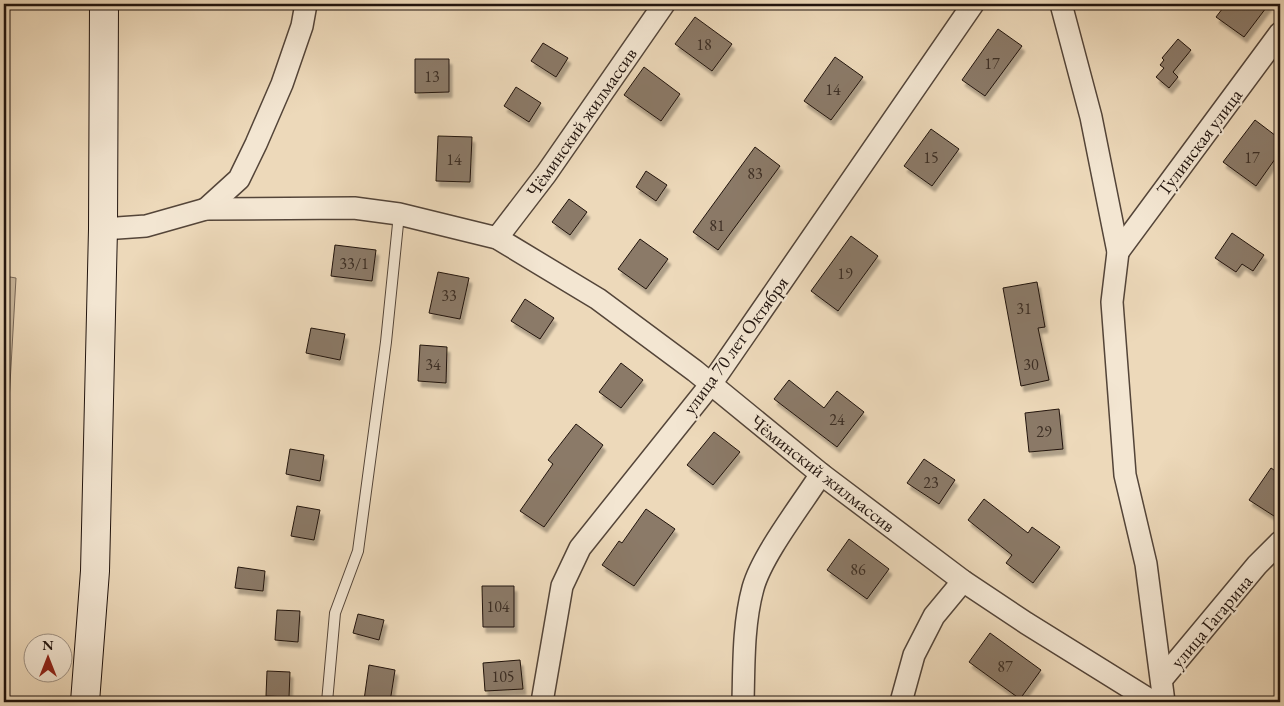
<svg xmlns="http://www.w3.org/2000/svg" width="1284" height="706" font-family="'EB Garamond',serif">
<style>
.green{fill:#cab89d;stroke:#766656}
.building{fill:#8b7a67;stroke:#21140e;filter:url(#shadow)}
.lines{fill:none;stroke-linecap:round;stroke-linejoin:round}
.service-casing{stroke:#544539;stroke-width:12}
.minor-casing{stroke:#544539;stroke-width:24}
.secondary-casing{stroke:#21140e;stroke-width:30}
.service{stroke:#f3e6d2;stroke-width:10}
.minor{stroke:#f3e6d2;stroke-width:21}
.secondary{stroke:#f3e6d2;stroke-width:28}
.labels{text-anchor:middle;stroke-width:4.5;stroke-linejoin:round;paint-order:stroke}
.number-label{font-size:16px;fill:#3c2e24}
.street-label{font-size:19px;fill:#21140e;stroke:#f3e6d2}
</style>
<defs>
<filter id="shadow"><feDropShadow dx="3" dy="5.5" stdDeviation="1" flood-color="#0004"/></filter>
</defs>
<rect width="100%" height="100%" fill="#edd9ba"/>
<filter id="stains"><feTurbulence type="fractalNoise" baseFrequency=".004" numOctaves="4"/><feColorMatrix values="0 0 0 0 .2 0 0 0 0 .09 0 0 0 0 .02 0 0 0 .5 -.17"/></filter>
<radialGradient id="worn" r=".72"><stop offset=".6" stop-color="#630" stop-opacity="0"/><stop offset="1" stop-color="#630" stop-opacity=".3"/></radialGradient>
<!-- green -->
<polygon class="green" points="4,276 16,278 4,490"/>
<!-- building -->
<g class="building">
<polygon points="1226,4 1269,4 1244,37 1216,17"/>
<polygon points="695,17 732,44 712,71 675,44"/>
<polygon points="998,29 1022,46 985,96 962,80"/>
<polygon points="1178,39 1191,50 1173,72 1178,77 1169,88 1156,77 1164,68 1160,65 1164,60 1162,58"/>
<polygon points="543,43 568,58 556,77 531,61"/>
<polygon points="835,57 863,77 831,120 804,101"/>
<polygon points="415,59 449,59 449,92 415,93"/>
<polygon points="644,67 680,94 661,121 624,95"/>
<polygon points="516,87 541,103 529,122 504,106"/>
<polygon points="1255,120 1280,139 1280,152 1256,186 1223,162"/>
<polygon points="931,129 959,149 932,186 904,166"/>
<polygon points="438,136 472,137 470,182 436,181"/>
<polygon points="755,147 780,166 718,250 693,232"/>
<polygon points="646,171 667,185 656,201 636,187"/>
<polygon points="569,199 587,212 570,235 552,222"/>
<polygon points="1232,233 1264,255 1253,271 1242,264 1236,272 1215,258"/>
<polygon points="851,236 878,256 838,311 811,291"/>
<polygon points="640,239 668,259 646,289 618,269"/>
<polygon points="335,245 376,250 372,281 331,276"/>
<polygon points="438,272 469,278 460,319 429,313"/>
<polygon points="1037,282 1045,327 1038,328 1049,380 1021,386 1003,288"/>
<polygon points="525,299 554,318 540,339 511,321"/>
<polygon points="311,328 345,334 340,360 306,353"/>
<polygon points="420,345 447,347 446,383 418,381"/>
<polygon points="621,363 643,380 621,408 599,392"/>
<polygon points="789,380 824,408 837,391 864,412 837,447 774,399"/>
<polygon points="1059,409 1063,449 1029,452 1025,413"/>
<polygon points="576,424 603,445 544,527 520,511 553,464 548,460"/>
<polygon points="714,432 740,452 713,485 687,465"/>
<polygon points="290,449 324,455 320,481 286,474"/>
<polygon points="924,459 955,480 939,504 907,483"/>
<polygon points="1271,468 1280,474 1280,506 1274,516 1249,500"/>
<polygon points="984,499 1028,533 1032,527 1060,547 1033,583 1006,563 1012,555 968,520"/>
<polygon points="297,506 320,510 314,540 291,536"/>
<polygon points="646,509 675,529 634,586 602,565 619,541 622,543"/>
<polygon points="849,539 889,569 867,599 827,570"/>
<polygon points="238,567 265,571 263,591 235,588"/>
<polygon points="482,586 514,586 514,627 483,627"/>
<polygon points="277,610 300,611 298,642 275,640"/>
<polygon points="358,614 384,620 379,640 353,633"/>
<polygon points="990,633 1041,670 1020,699 969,662"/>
<polygon points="520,660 523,689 485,691 483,663"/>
<polygon points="369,665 395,670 390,702 364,700"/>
<polygon points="267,671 290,672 289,697 266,696"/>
</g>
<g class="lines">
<!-- service casing -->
<g class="service-casing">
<polyline id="service" points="327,702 335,613 358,551 386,342 399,214"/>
</g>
<!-- minor casing -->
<g class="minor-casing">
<g id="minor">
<polyline points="1061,4 1091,117 1118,252 1112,302 1125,475 1146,564 1164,702"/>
<polyline points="206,209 239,179 256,144 282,84 302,26 306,4"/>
<polyline points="103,229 146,226 206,209 354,208 399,214 497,238 598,299 695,371 821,474 963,581 1026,623 1153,702"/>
<polyline points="497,238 546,174 664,4"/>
<polyline points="1118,252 1280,33"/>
<polyline points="1162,679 1257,565 1280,542"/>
<polyline points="542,702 562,586 580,548 711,384 973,4"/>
<path d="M 743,702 C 744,665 743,625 753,588 C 762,555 802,504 821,474"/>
<polyline points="901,702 914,655 934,616 963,581"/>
</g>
</g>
<!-- secondary casing -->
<g class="secondary-casing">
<polyline id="secondary" points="85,702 95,571 103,229 104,4"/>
</g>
<!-- service -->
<use href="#service" class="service"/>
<!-- minor -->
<use href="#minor" class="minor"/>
<!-- secondary -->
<use href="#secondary" class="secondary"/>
</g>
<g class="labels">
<!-- number labels -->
<g class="number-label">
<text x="704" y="50">18</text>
<text x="992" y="69">17</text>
<text x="432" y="82">13</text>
<text x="833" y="95">14</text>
<text x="931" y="163">15</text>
<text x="1252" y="163">17</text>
<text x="454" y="165">14</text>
<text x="755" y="179">83</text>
<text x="717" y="231">81</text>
<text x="354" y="269">33/1</text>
<text x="845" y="279">19</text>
<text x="449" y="301">33</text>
<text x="1024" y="314">31</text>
<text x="433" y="370">34</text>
<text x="1031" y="370">30</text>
<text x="837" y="425">24</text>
<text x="1044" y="437">29</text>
<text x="931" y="488">23</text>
<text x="858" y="575">86</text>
<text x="498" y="612">104</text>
<text x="1005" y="672">87</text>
<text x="503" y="682">105</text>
</g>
<!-- street labels -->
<g class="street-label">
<text transform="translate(581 122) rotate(-55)" y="7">Чёминский жилмассив</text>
<text transform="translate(1199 142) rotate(-53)" y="7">Тулинская улица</text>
<text transform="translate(735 345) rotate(-54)" y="7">улица 70 лет Октября</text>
<text transform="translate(823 473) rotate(38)" y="7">Чёминский жилмассив</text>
<text transform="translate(1211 621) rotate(-50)" y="7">улица Гагарина</text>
</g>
</g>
<!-- margin -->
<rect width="1284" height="706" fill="none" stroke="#edd9ba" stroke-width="20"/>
<rect x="5" y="5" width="1274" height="696" fill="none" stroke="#21140e" stroke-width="2.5"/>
<rect x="10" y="10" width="1264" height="686" fill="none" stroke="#21140e"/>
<!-- north arrow -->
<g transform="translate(48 658)"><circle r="24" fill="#f3e6d2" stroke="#9f9284"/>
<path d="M0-4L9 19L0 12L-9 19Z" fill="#8f2418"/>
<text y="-8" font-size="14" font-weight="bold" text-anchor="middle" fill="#21140e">N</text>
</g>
<rect width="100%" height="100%" filter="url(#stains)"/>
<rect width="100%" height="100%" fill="url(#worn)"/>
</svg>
